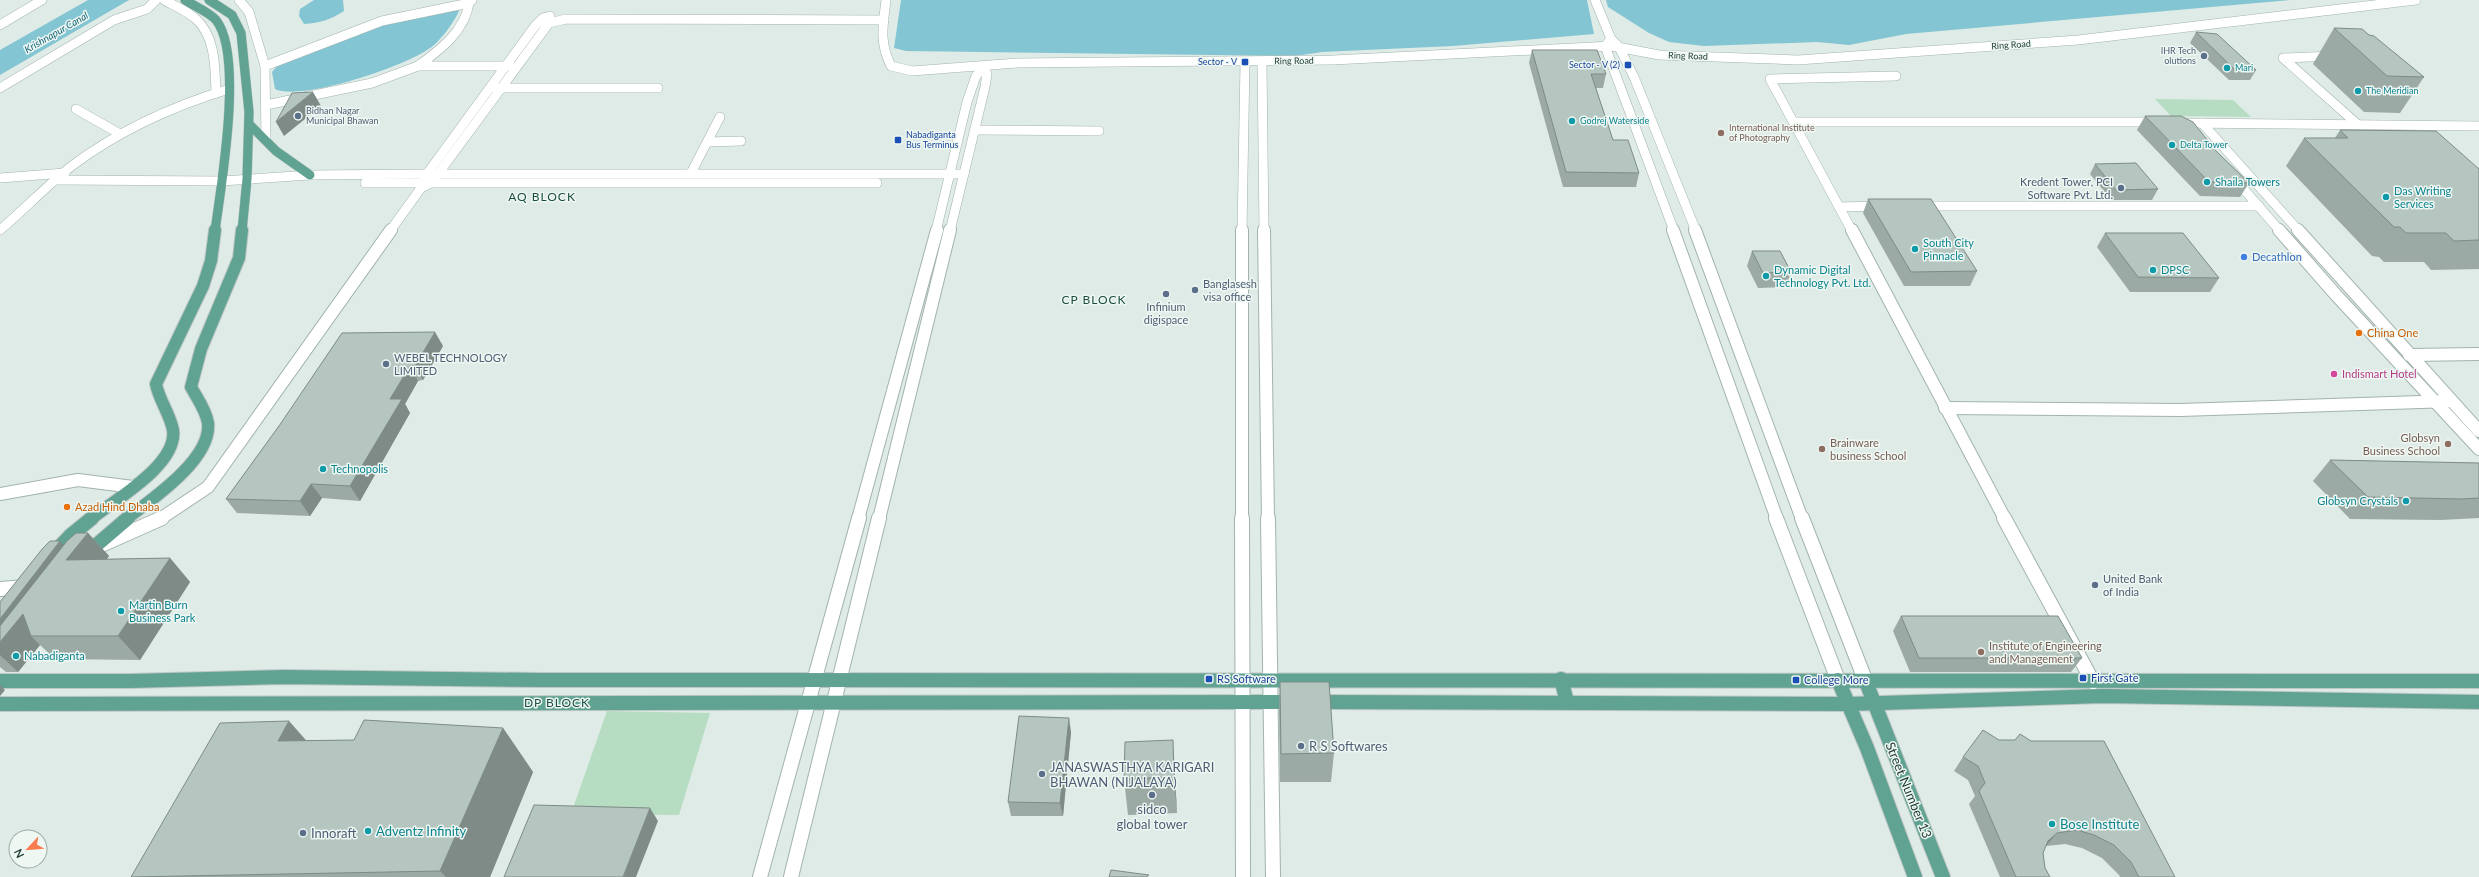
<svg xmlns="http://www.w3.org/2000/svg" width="2479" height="877" font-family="Lato,sans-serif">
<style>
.green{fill:#b6ddc2}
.water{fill:#83c5d3}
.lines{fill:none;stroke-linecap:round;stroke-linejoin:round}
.minor-far2-casing{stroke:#a2b3ad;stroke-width:10}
.minor-far1-casing{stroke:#a2b3ad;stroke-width:14}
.minor-casing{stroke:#a2b3ad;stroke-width:16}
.major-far2-casing{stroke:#c0c8c6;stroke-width:10}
.major-far1-casing{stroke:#c0c8c6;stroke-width:14}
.major-casing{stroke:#c0c8c6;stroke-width:16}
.minor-far2{stroke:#fff;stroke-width:9}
.minor-far1{stroke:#fff;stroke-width:12}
.minor{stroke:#fff;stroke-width:14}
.major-far2{stroke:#61a393;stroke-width:9}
.major-far1{stroke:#61a393;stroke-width:12}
.major{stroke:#61a393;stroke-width:14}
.wall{fill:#9baaa4}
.shaded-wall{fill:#7e8b86}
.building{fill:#b4c6bf;stroke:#7e8b86}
.service-dot{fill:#5c6f8a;stroke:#eff7f3;stroke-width:1.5}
.transit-dot{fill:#1a4fb4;stroke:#eff7f3;stroke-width:1.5}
.culture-dot{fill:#0f9aa8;stroke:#eff7f3;stroke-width:1.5}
.education-dot{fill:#8d6e63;stroke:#eff7f3;stroke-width:1.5}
.shop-dot{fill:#3f7fe0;stroke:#eff7f3;stroke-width:1.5}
.food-dot{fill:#e8710a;stroke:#eff7f3;stroke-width:1.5}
.hotel-dot{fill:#d1479c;stroke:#eff7f3;stroke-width:1.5}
.labels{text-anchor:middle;stroke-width:3;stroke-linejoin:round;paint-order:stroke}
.far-street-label{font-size:9px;fill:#1f3b34;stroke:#eff7f3}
.far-service-label{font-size:9px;fill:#4e5e75;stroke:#eff7f3;text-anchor:end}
.far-transit-label{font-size:9px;fill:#164399;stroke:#eff7f3;text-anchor:end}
.far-culture-label{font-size:9px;fill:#0d838f;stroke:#eff7f3;text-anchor:start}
.far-education-label{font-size:9px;fill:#785e54;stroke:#eff7f3;text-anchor:start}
.far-water-label{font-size:10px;font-style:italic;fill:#17677a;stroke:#eff7f3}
.service-label{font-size:11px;fill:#4e5e75;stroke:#eff7f3;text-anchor:start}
.culture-label{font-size:11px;fill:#0d838f;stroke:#eff7f3;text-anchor:start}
.shop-label{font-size:11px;fill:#366cbe;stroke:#eff7f3;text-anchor:start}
.food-label{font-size:11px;fill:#c56008;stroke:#eff7f3;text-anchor:start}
.hotel-label{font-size:11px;fill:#b23c85;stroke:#eff7f3;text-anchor:start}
.education-label{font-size:11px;fill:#785e54;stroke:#eff7f3;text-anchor:start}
.transit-label{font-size:11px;fill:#164399;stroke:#eff7f3;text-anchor:start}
.neighbourhood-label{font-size:12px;letter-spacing:1px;fill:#1a4e43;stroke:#eff7f3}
.near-service-label{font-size:13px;fill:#4e5e75;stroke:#eff7f3;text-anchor:start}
.near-street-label{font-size:13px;fill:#1f3b34;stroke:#eff7f3}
.near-culture-label{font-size:13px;fill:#0d838f;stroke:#eff7f3;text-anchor:start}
</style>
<rect width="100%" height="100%" fill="#dfebe6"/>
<!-- green -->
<g class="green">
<polygon points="2155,99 2233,100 2251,117 2171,116"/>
<polygon points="607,711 710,713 679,815 571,814"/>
</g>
<!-- water -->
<g class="water">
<polygon points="88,0 129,0 0,75 0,50"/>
<path d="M 314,0 L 343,0 L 344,11 C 330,20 320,23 304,24 L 299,16 L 300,9 Z"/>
<polygon points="901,0 1587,0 1594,34 1453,46 1322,52 1295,56 906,51 894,48"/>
<polygon points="1606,0 2290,0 1906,34 1849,45 1817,42 1704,46 1669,42 1649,33 1608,7"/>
<path d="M 457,8 L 459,11 C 454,22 443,37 434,45 C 412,65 300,102 275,89 L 272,72 L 277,66 L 382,22 Z"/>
</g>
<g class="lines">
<!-- minor-far2 casing -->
<g class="minor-far2-casing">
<g id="minor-far2">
<path d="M 164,0 C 175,6 187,11 196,19 C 216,37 215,69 216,93"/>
<polyline points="239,0 249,12 265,66"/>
<path d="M 886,0 C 883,26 879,42 891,66 L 912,71 L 1017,63 L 1333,60 L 1612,46 L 1659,55 L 1798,60 L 2078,40 L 2416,0"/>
<polyline points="1595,0 1611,39 1619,47 1634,77 1696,231"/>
<path d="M 469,3 C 465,31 440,50 418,66 L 511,66"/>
<polyline points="0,25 42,0"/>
<polyline points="1609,41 1605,46 1674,231"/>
<polyline points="2333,56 2283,58 2356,123"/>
<polyline points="1262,62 1264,231"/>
<polyline points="0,88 114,20 147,9 156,0"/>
<polyline points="495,88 658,88"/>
<polyline points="266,105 372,83 418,66"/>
<polyline points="76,109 120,134"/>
<polyline points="1795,122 2158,122"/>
<polyline points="2179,123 2479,126"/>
<polyline points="2202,123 2299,231"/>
<polyline points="975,130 1099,131"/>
<polyline points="266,141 265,66 382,21 469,3 472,0"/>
<polyline points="708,142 741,141"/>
<polyline points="691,173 720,117"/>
<polyline points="0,178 65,173"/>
<polyline points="424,178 535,26 543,18 550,16"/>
<polyline points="2234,178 2280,231"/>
<polyline points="55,180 222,181 310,175 427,174 964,174"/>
<polyline points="365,183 877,183"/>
<polyline points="1921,206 2259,206"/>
<polyline points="1839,207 1882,206"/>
<path d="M 0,230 C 25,209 47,185 73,165 C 120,130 173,106 229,89"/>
<polyline points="390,231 421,188 431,183 438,174 549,23 566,19 884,20"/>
<polyline points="936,231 967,102 976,76 984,67"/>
<polyline points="950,231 985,87 987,74 984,67"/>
<polyline points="1242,231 1245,62"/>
<polyline points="1852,231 1770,79 1896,76"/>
</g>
</g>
<!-- minor-far1 casing -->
<g class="minor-far1-casing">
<g id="minor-far1">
<polyline points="1242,230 1242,519"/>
<polyline points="1264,230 1268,519"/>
<polyline points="1673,230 1777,519"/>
<polyline points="1695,230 1802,519"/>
<polyline points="1852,230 2005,519"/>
<polyline points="2279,230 2336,295 2479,449"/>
<polyline points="2298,230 2479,431"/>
<polyline points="2409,355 2479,354"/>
<polyline points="1945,408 2180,410 2451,401"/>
<polyline points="0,494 78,480 133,487"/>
<polyline points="160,519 208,487 391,230"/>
<polyline points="858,519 937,230"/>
<polyline points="879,519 950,230"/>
</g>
</g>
<!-- minor casing -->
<g class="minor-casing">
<g id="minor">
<polyline points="1242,518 1243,877"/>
<polyline points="1268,518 1273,877"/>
<polyline points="1776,518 1838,680"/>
<polyline points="1802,518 1866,682"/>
<polyline points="2004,518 2093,682"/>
<polyline points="99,546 162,518"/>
<polyline points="0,589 26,587"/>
<polyline points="760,877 859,518"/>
<polyline points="791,877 879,518"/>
</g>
</g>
<!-- major-far2 casing -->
<g class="major-far2-casing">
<g id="major-far2">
<path d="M 185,0 C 194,6 209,12 216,20 C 244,55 221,186 215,231"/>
<polyline points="209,0 232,15 241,33 249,112 247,179 242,231"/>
<polyline points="249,124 276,151 310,175"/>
</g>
</g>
<!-- major-far1 casing -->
<g class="major-far1-casing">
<g id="major-far1">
<path d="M 91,519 C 114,500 178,465 173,430 C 170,414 159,400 156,384 L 203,286 L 211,261 L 215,230"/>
<path d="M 126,519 C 151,500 212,459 208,423 C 206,410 197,398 191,387 L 201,349 L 239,258 L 242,230"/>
</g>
</g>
<!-- major casing -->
<g class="major-casing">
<g id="major">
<polyline points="86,554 128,518"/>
<polyline points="52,555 70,536 92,518"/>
<polyline points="1561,679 1567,702"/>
<polyline points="1838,680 1867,748 1915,877"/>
<polyline points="0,681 130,681 284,677 540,680 2479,681"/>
<polyline points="1866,682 1943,877"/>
<polyline points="1315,702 1849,704 2103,696 2479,702"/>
<polyline points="0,704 1295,702"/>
</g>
</g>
<!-- minor-far2 -->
<use href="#minor-far2" class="minor-far2"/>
<!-- minor-far1 -->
<use href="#minor-far1" class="minor-far1"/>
<!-- minor -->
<use href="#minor" class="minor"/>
<!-- major-far2 -->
<use href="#major-far2" class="major-far2"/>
<!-- major-far1 -->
<use href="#major-far1" class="major-far1"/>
<!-- major -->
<use href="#major" class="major"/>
</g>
<!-- wall -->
<g class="wall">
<polygon points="2334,28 2369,35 2424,77 2400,113 2364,112 2313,64"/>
<polygon points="2196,32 2256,70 2250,80 2229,80 2190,43"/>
<polygon points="1532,50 1606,74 1603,88 1596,88 1613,140 1639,173 1636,187 1563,187 1529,63"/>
<polygon points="2145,116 2216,151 2249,183 2240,197 2200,196 2137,130"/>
<polygon points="2340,130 2479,169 2479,269 2431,270 2424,262 2384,262 2379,257 2372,256 2286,166 2304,138 2335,138"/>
<polygon points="2095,164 2158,189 2152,200 2111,200 2090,174"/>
<polygon points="1868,199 1977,271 1970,286 1904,286 1863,213"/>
<polygon points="2105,233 2219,278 2210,292 2130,292 2097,247"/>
<polygon points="1752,251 1791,272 1786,287 1758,288 1747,266"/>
<polygon points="443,346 423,380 418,381 405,404 410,413 360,501 322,498 310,516 237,513 226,499 279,426"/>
<polygon points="2330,460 2479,463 2479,518 2441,520 2350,519 2313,481"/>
<polygon points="88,533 109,556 107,559 170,558 190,582 140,660 55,659 40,645 18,672 6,672 0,667 0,602"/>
<polygon points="1901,616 2082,658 2071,672 1910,672 1893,631"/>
<polygon points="1280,682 1334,753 1331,782 1280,782 1279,711"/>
<polygon points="503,728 533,772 490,877 131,877 306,741 354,740"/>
<polygon points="1071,732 1063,816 1011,816 1008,802"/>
<polygon points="1963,757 2175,877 2120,877 2119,875 2102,858 2082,848 2065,844 2046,846 2045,847 2043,853 2045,868 2050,877 2000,877 1969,804 1975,796 1968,780 1954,771"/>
<polygon points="1175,776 1177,813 1128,815 1124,779"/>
</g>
<!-- shaded-wall -->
<g class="shaded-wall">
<polygon points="313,92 321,106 284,136 276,122"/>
<polygon points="435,332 443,346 423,380 415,366"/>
<polygon points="410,366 418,381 405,404 410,413 360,501 350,486 390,399"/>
<polygon points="311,484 322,498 310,516 300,501"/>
<polygon points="88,533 109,556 88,583 31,636 40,645 18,672 0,655 0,619 60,541 71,553"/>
<polygon points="170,558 190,582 140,660 118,636"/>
<polygon points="0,685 5,690 0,696"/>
<polygon points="1069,718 1071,732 1063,816 1060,803"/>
<polygon points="289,721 328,765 278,741"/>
<polygon points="503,728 533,772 490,877 446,877 440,871"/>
<polygon points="1173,740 1175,776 1177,813 1174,777"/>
<polygon points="650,808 658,821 636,877 623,877"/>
<polygon points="2057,833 2046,846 2036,854 2048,841"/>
</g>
<!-- building -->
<g class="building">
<polygon points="2334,28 2362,29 2369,35 2374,36 2424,77 2387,76"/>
<polygon points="2196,32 2217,34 2256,70 2235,70"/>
<polygon points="1532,50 1597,50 1606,74 1591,74 1613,140 1628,140 1639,173 1566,172"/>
<polygon points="313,92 276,122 292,93"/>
<polygon points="2145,116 2181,116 2193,122 2216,151 2249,183 2209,182"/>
<polygon points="2340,130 2436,131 2479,169 2479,240 2454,241 2446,233 2406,233 2400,227 2394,227 2304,138 2348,138"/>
<polygon points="2136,163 2158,189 2116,190 2095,164"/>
<polygon points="1868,199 1931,199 1977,271 1911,272"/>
<polygon points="2105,233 2183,233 2219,278 2138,277"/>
<polygon points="1752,251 1780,251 1791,272 1763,273"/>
<polygon points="435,332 415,366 410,366 390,399 402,399 350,486 311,484 300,501 226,499 279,426 342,333"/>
<polygon points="2330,460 2479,463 2479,498 2461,499 2368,497"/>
<polygon points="76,533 88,533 66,560 170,558 118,636 31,636 23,614 0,642 0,626 67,541"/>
<polygon points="50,541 60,541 0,619 0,602 43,548"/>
<polygon points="1901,616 2058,616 2082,658 1919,658"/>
<polygon points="1280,682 1329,682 1334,753 1281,754"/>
<polygon points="1019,716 1069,718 1060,803 1008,802"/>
<polygon points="364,720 503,728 440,871 131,877 220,723 289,721 278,741 354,740"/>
<polygon points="1983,730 1999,740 2015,740 2020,734 2031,741 2104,741 2175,877 2139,877 2131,862 2114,845 2094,835 2077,830 2057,833 2048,841 2043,853 2045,868 2050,877 2016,877 1979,791 1985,783 1978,766 1963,757"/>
<polygon points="1173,740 1174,777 1124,779 1125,742"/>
<polygon points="534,805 650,808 623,877 504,877"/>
<polygon points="1111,870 1149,875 1146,877 1109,877"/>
</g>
<!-- markers -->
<g class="service-dot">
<circle cx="2204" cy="56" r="4"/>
<circle cx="298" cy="116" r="4"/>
<circle cx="2121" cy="188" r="4"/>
<circle cx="1195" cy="290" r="4"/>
<circle cx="1166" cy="294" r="4"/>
<circle cx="386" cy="364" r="4"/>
<circle cx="2095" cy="585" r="4"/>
<circle cx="1301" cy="746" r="4"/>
<circle cx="1042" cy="774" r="4"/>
<circle cx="1152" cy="795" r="4"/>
<circle cx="303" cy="833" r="4"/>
</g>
<g class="transit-dot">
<rect x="1241" y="58" width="8" height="8" rx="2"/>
<rect x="1624" y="61" width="8" height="8" rx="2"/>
<rect x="894" y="136" width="8" height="8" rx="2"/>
<rect x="2079" y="674" width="8" height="8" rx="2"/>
<rect x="1205" y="675" width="8" height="8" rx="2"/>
<rect x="1792" y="676" width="8" height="8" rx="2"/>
</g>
<g class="culture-dot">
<circle cx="2227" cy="68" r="4"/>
<circle cx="2358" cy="91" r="4"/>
<circle cx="1572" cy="121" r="4"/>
<circle cx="2172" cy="145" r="4"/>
<circle cx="2207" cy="182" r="4"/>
<circle cx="2386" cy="197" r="4"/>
<circle cx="1915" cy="249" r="4"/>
<circle cx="2153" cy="270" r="4"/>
<circle cx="1766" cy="276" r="4"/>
<circle cx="323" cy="469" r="4"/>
<circle cx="2406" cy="501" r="4"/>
<circle cx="121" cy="611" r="4"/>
<circle cx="16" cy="656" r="4"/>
<circle cx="2052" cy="824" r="4"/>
<circle cx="368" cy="831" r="4"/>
</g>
<g class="education-dot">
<circle cx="1721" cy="133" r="4"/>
<circle cx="2448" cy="444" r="4"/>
<circle cx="1822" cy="449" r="4"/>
<circle cx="1981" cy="652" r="4"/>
</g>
<circle class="shop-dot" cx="2244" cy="257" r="4"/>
<g class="food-dot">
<circle cx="2359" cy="333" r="4"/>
<circle cx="67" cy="507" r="4"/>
</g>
<circle class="hotel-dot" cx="2334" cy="374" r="4"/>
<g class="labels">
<!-- far-street labels -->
<g class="far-street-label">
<text transform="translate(2011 45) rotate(-4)" y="3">Ring Road</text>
<text transform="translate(1688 56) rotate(2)" y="3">Ring Road</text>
<text transform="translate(1294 61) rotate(-1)" y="3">Ring Road</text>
</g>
<!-- far-service labels -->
<g class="far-service-label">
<text x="2196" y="54">IHR Tech<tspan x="2196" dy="10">olutions</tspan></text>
<text x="306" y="114" text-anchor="start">Bidhan Nagar<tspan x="306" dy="10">Municipal Bhawan</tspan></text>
</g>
<!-- far-transit labels -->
<g class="far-transit-label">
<text x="1237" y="65">Sector - V</text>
<text x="1620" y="68">Sector - V (2)</text>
<text x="906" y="138" text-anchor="start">Nabadiganta<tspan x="906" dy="10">Bus Terminus</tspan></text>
</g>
<!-- far-culture labels -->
<g class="far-culture-label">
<text x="2235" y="71">Mari</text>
<text x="2366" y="94">The Meridian</text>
<text x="1580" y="124">Godrej Waterside</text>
<text x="2180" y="148">Delta Tower</text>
</g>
<!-- far-education labels -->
<g class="far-education-label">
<text x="1729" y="131">International Institute<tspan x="1729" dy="10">of Photography</tspan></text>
</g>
<!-- far-water labels -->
<g class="far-water-label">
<text transform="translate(56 32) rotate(-30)" y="4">Krishnapur Canal</text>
</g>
<!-- service labels -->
<g class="service-label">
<text x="2113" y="186" text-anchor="end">Kredent Tower, PCI<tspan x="2113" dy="13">Software Pvt. Ltd.</tspan></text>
<text x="1203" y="288">Banglasesh<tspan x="1203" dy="13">visa office</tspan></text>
<text x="1166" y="311" text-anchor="middle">Infinium<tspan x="1166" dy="13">digispace</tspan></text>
<text x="394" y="362">WEBEL TECHNOLOGY<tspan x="394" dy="13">LIMITED</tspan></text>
<text x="2103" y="583">United Bank<tspan x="2103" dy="13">of India</tspan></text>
</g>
<!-- culture labels -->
<g class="culture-label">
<text x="2215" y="186">Shaila Towers</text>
<text x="2394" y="195">Das Writing<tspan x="2394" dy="13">Services</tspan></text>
<text x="1923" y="247">South City<tspan x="1923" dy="13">Pinnacle</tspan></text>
<text x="1774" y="274">Dynamic Digital<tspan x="1774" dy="13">Technology Pvt. Ltd.</tspan></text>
<text x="2161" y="274">DPSC</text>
<text x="331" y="473">Technopolis</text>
<text x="2398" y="505" text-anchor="end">Globsyn Crystals</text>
<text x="129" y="609">Martin Burn<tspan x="129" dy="13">Business Park</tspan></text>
<text x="24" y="660">Nabadiganta</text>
</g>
<!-- shop labels -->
<g class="shop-label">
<text x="2252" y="261">Decathlon</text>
</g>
<!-- food labels -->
<g class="food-label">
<text x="2367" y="337">China One</text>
<text x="75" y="511">Azad Hind Dhaba</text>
</g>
<!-- hotel labels -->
<g class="hotel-label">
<text x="2342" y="378">Indismart Hotel</text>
</g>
<!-- education labels -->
<g class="education-label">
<text x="2440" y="442" text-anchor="end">Globsyn<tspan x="2440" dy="13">Business School</tspan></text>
<text x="1830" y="447">Brainware<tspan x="1830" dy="13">business School</tspan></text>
<text x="1989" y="650">Institute of Engineering<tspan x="1989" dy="13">and Management</tspan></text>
</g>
<!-- transit labels -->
<g class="transit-label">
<text x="2091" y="682">First Gate</text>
<text x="1217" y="683">RS Software</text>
<text x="1804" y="684">College More</text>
</g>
<!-- neighbourhood labels -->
<g class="neighbourhood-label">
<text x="542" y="201">AQ BLOCK</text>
<text x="1094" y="304">CP BLOCK</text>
<text x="557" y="707">DP BLOCK</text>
</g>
<!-- near-service labels -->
<g class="near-service-label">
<text x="1309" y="751">R S Softwares</text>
<text x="1050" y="772">JANASWASTHYA KARIGARI<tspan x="1050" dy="15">BHAWAN (NIJALAYA)</tspan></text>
<text x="1152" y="814" text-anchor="middle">sidco<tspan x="1152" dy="15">global tower</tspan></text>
<text x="311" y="838">Innoraft</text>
</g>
<!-- near-street labels -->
<g class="near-street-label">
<text transform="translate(1909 790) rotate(68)" y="5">Street Number 13</text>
</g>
<!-- near-culture labels -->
<g class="near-culture-label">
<text x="2060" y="829">Bose Institute</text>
<text x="376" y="836">Adventz Infinity</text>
</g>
</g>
<!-- north arrow -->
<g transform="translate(28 849) rotate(244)"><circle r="19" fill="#eff7f3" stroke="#9caca7"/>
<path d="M0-3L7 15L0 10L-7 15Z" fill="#f87c4f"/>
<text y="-6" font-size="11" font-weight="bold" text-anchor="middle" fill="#1f3b34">N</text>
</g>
</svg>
